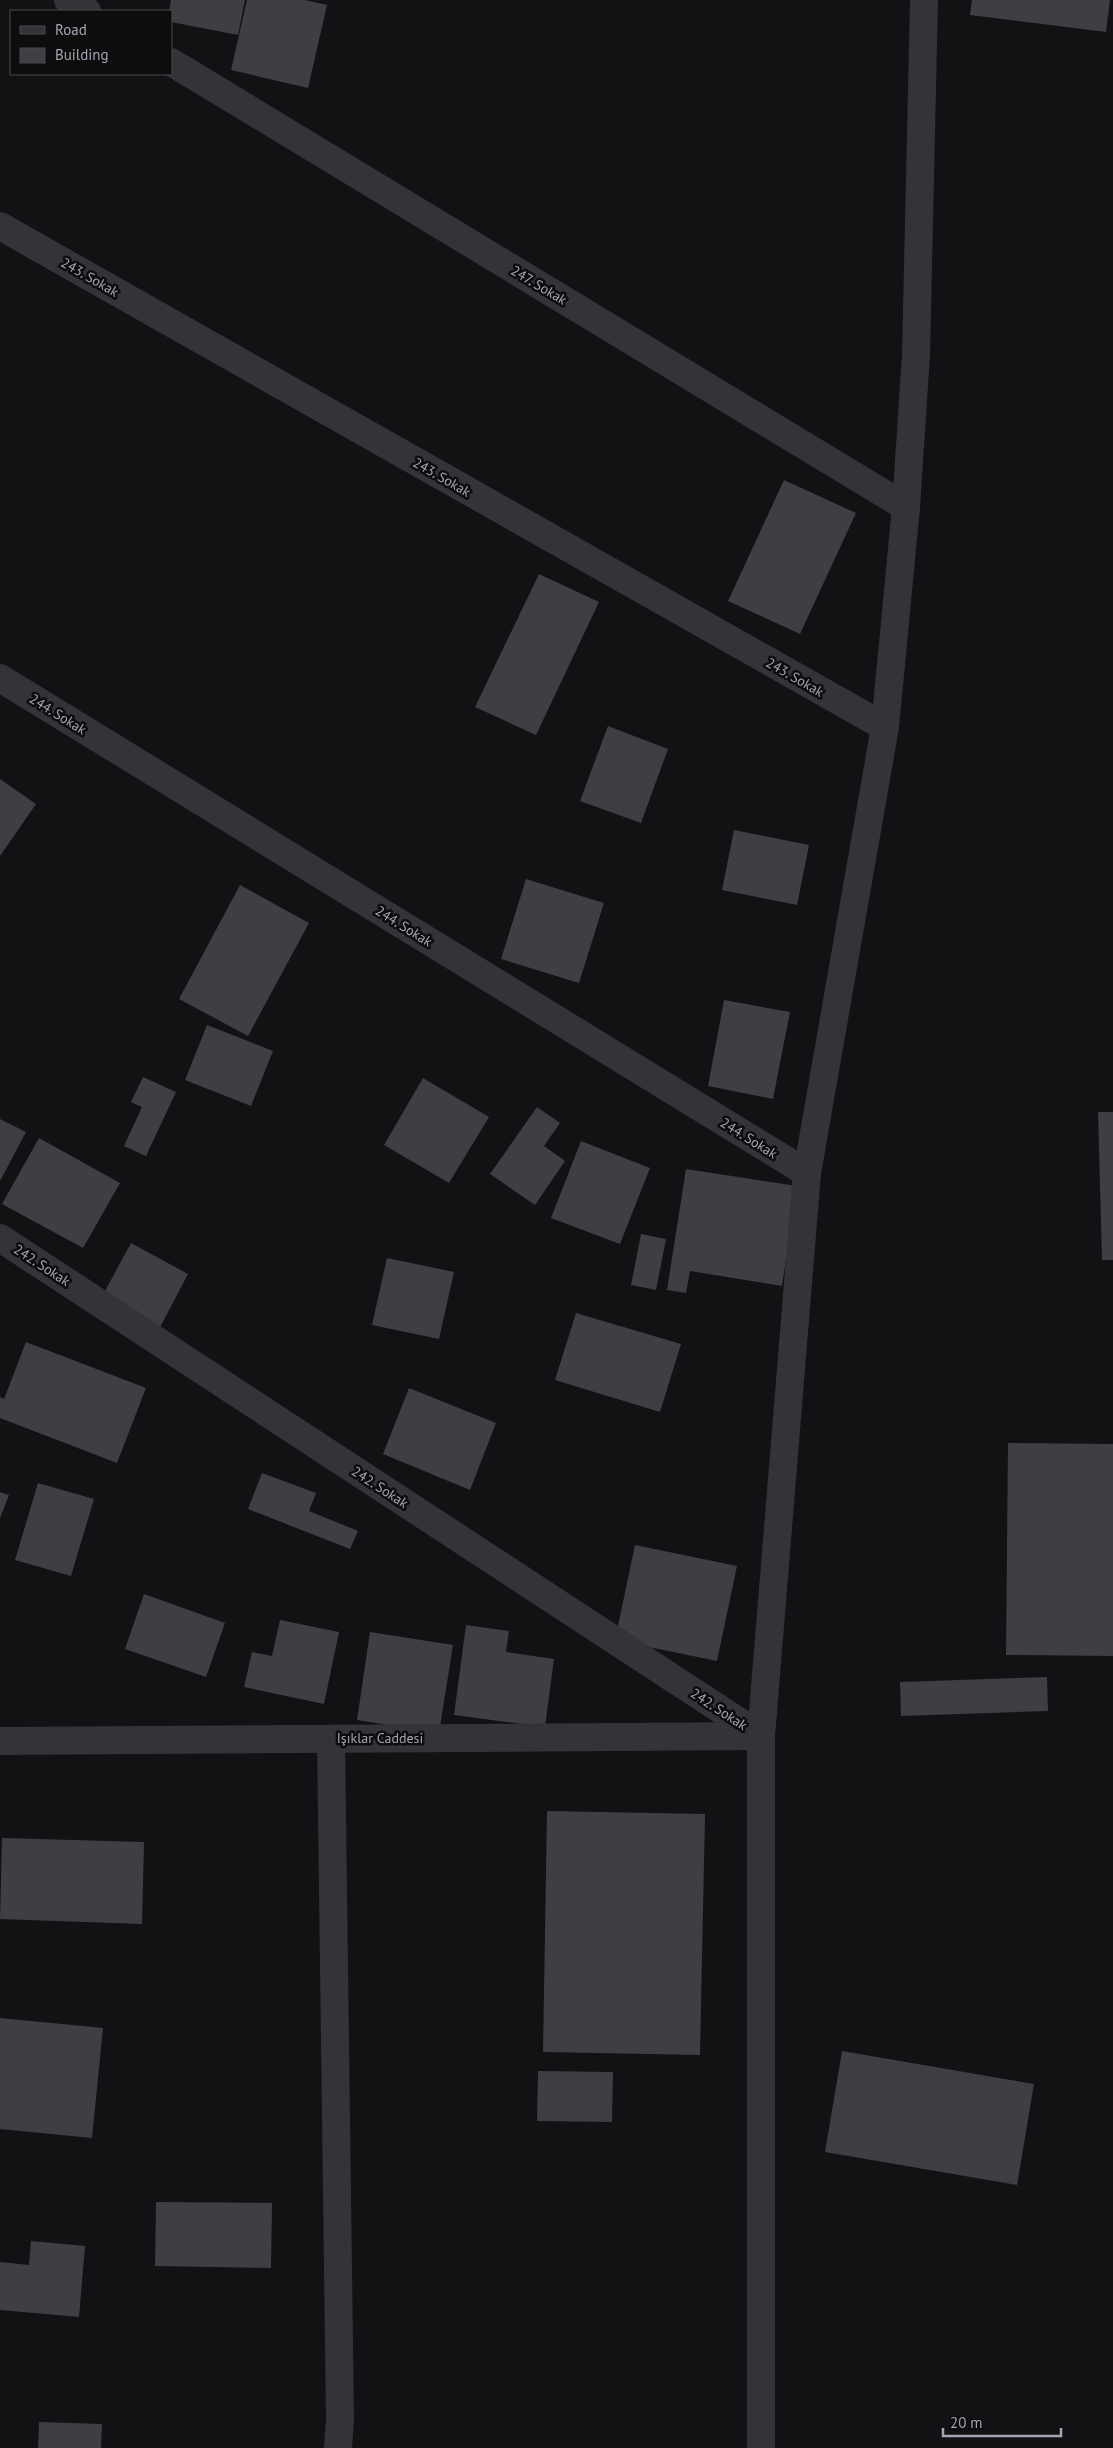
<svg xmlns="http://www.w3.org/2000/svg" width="1113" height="2448" font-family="'PT Sans',sans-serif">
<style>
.building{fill:#3e3f43}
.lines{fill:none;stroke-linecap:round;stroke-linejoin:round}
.minor{stroke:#333338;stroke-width:28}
.labels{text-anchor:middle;stroke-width:5;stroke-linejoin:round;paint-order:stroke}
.street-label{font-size:14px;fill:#a4a5b2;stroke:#0d0d0e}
</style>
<rect width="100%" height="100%" fill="#121113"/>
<!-- building -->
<g class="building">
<polygon points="171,0 245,0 238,35 171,22 171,11 169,11"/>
<polygon points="247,0 305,0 327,5 308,88 231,70"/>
<polygon points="972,0 1110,0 1106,32 970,15"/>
<polygon points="784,480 856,513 800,634 728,601"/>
<polygon points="539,574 599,602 536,735 475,707"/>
<polygon points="608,726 668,749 641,823 580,801"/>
<polygon points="0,779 36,804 0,856"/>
<polygon points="734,830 809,845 797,905 722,890"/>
<polygon points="526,879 604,903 579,983 501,959"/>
<polygon points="240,885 309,923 248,1036 179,999"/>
<polygon points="724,1000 790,1012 773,1099 708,1086"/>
<polygon points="207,1025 273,1051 251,1106 185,1080"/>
<polygon points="143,1077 176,1092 146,1156 124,1146 142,1107 131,1102"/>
<polygon points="423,1078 489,1117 449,1183 384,1145"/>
<polygon points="537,1107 560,1123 544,1146 565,1161 535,1205 490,1174"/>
<polygon points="1098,1112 1113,1112 1113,1260 1102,1260"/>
<polygon points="0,1119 26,1132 0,1181"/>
<polygon points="39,1138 120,1183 83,1248 2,1204"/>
<polygon points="581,1141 650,1168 620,1244 551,1218"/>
<polygon points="686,1169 797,1186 782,1286 690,1271 686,1293 667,1290"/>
<polygon points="641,1234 666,1239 656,1290 631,1285"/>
<polygon points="131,1243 188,1274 157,1333 99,1302"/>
<polygon points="387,1258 454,1272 439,1339 372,1325"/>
<polygon points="576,1313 681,1344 660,1412 555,1380"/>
<polygon points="26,1342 146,1388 117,1463 0,1418 0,1397 4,1399"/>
<polygon points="409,1388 496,1423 470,1490 383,1454"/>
<polygon points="1008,1443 1113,1444 1113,1656 1006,1655"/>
<polygon points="262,1473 316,1493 309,1511 358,1531 350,1549 248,1509"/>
<polygon points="38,1483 94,1499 71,1576 15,1560"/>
<polygon points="0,1492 9,1495 0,1518"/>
<polygon points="635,1545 737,1566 717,1661 615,1640"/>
<polygon points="144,1594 225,1623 206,1677 125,1649"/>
<polygon points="280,1620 339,1632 324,1704 244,1687 252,1652 272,1656"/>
<polygon points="466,1625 509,1631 506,1652 554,1659 545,1727 454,1715"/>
<polygon points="370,1632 453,1645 439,1733 357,1720"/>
<polygon points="1047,1677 1048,1711 901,1716 900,1682"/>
<polygon points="547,1811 705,1814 700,2055 543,2052"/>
<polygon points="2,1838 144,1842 142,1924 0,1919"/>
<polygon points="0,2018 103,2028 92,2138 0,2129"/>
<polygon points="842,2051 1034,2084 1017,2185 825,2152"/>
<polygon points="538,2071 613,2072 612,2122 537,2121"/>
<polygon points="156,2202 272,2203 271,2268 155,2266"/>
<polygon points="31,2241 85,2246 79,2317 0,2310 0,2262 29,2265"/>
<polygon points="39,2422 102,2424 101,2448 38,2448"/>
</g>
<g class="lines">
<!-- minor -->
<g class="minor">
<polyline points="68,0 87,11"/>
<polyline points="171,62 906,507"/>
<polyline points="0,226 885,727"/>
<polyline points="0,678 807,1173"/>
<polyline points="0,1238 761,1736"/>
<polyline points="331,1739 340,2420 338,2448"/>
<polyline points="0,1741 761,1736"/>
<polyline points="761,2448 761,1736 807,1173 885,727 906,507 916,355 924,0"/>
</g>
</g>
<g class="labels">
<!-- street labels -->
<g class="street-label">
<text transform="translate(90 277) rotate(30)" y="5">243. Sokak</text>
<text transform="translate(539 285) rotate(31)" y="5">247. Sokak</text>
<text transform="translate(442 477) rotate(30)" y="5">243. Sokak</text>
<text transform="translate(795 677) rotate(30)" y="5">243. Sokak</text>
<text transform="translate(58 714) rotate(32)" y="5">244. Sokak</text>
<text transform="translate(404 926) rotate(32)" y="5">244. Sokak</text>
<text transform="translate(749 1138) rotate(32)" y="5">244. Sokak</text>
<text transform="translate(42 1265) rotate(33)" y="5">242. Sokak</text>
<text transform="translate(380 1487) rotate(33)" y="5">242. Sokak</text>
<text transform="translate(719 1709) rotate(33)" y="5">242. Sokak</text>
<text x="380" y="1743">Işıklar Caddesi</text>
</g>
</g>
<!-- legend -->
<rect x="10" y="10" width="162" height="65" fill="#0d0d0e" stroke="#494a50"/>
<rect x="20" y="26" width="25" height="8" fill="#333338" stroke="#494a50"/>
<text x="55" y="35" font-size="15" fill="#a4a5b2">Road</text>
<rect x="20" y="48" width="25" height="15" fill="#3e3f43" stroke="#494a50"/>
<text x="55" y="60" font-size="15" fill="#a4a5b2">Building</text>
<!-- scale -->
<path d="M943 2428v8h118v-8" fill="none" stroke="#a4a5b2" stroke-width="2.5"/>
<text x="950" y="2428" font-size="15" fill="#a4a5b2" stroke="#0d0d0e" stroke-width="4" paint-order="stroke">20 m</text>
</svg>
